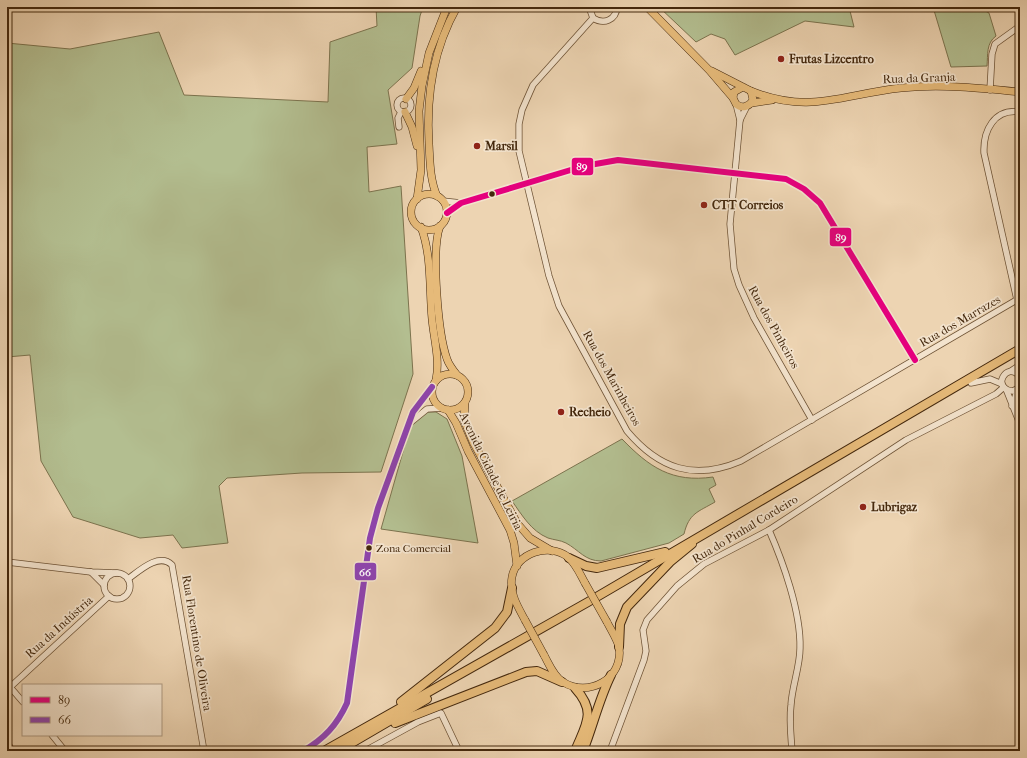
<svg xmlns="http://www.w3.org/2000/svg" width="1027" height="758" font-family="'IM FELL French Canon',serif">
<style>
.green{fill:#b3be90;stroke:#7c734e}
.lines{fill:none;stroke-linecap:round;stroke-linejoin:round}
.minor-casing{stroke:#6e5336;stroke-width:7}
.major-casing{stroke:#44280d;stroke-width:8}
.highway-casing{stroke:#44280d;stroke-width:10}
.minor{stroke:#f3e3cd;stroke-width:5.5}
.major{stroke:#e6ba79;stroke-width:7}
.highway{stroke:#e6ba79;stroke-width:8}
.major-bridge-casing{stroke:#44280d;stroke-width:8;stroke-linecap:butt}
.major-bridge{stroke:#e6ba79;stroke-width:7}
.bus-1-casing{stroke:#f3e3cd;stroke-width:9}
.bus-2-casing{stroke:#f3e3cd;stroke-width:9}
.bus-1{stroke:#e5007d;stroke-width:6}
.bus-2{stroke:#8e44ad;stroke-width:6}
.poi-dot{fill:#8f2418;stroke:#f3e3cd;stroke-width:1.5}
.bus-dot{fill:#44280d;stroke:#f3e3cd;stroke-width:1.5}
.labels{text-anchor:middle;stroke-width:3.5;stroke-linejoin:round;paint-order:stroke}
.bus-label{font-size:11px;fill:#44280d;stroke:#f3e3cd;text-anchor:start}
.poi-label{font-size:12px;font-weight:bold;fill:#44280d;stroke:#f3e3cd;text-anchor:start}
.street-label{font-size:12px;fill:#44280d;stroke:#f3e3cd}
.line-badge{stroke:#f3e3cd;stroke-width:1.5}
.badge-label{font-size:11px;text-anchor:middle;font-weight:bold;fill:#fff}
</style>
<rect width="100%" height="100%" fill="#edd4b2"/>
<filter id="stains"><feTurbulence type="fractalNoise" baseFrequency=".005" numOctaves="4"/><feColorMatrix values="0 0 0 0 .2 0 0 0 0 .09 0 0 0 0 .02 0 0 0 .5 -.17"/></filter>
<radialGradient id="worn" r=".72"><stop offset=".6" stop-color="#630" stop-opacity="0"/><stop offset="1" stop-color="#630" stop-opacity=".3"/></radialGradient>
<!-- green -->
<g class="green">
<polygon points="376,7 423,7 420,16 412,68 388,90 397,144 367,147 369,192 401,186 413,374 381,472 302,473 227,478 219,486 228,543 182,548 173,535 140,538 73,517 41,461 30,355 7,357 7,43 70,49 159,32 184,95 328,102 330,42 377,26"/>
<polygon points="659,7 849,7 854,27 805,21 735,55 725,39 711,34 696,42"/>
<path d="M 933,7 L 978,7 L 989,13 L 996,36 C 986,43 988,55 987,66 L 951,67 Z"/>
<polygon points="427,412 436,412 447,419 462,456 478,543 381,529 410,427 416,419"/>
<path d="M 622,439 C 649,467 672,483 713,477 L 716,485 L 709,489 L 715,502 C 698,512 689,513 684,534 L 669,543 L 601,561 C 585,561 579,550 566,543 C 560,540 554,540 548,538 C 531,531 522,515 512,501 Z"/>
</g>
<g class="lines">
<!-- minor casing -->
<g class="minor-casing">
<g id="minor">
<path d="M 589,7 L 593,18 C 604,25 616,20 617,7"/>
<path d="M 593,18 L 533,85 L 522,110 L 519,124 L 519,151 L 549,276 L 559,306 L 627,431 C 659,469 694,481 741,461 L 1020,298"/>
<polyline points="990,90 992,54 995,44 1020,26"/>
<circle cx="404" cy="105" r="7"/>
<polyline points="736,104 740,120"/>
<polyline points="747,106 740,120 730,224 734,269 739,285 754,318 812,420"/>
<polyline points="399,127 398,118 401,112"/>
<polyline points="443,201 461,203"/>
<polyline points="447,213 461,203 584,166 618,160 786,179 804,189 820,203 915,360"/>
<path d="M 1017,300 L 984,153 C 983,131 994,108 1020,112"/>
<polyline points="1011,371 1020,365"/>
<polyline points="971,383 990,379 1002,384"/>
<path d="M 1018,388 L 1013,391 C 990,390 1007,359 1020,377"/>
<polyline points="1006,389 1020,424"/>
<polyline points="1012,406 1018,388"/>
<polyline points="411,422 427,409 442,408"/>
<path d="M 769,530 C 783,562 801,612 800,648 C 800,667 792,686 791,705 C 789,720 791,736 792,751"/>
<polyline points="7,562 91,572 117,573"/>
<polyline points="91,572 104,585"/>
<circle cx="117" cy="586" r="13"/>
<path d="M 128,579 C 139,571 159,552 172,565 L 204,751"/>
<polyline points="10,687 23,702"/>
<polyline points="7,690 109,596"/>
<polyline points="52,735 65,751"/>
<polyline points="7,742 12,751"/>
<path d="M 303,751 C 324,739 337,725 347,703 L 370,538 L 378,508 L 413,412 L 432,387"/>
<polyline points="365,751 418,722 441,713 459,751"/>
<polyline points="610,751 644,660 646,651 643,630 647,620 677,586 704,564 769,530 906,440 996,394 1004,387"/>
</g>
</g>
<!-- major casing -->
<g class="major-casing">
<g id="major">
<polyline points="647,7 709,70 733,98"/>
<path d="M 712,71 L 751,91 L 753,100 C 749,107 742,109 736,104 L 733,98 L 734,92 L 743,87"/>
<path d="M 751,91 C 810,115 843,94 901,88 C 940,84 981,88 1020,92"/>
<polyline points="406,99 414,88 421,71"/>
<polyline points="752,103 772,100"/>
<polyline points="405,112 412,127 417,146"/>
<circle cx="429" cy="212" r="18"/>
<path d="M 437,196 C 430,180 430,162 429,144 C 426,96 433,49 457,7"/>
<polyline points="417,199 421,170 419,111 422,86 429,53 447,7"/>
<path d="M 440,226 C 431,250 438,334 447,359 C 449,365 453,370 457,375"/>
<path d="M 421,227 C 432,256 429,289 432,319 C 434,340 440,359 436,380"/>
<circle cx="450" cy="392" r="18"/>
<polyline points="465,403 464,420 473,442 517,523 530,538 552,551"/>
<polyline points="448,410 456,423 468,451 510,530 514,543 517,566"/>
<path d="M 525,620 C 518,607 509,593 512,577 C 516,553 549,542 568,557 C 576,564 580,574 585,583"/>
<path d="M 544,655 C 549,664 554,677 563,682 C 588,698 624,679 619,647 C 617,639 611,630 607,622"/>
</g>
</g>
<!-- highway casing -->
<g class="highway-casing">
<g id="highway">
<polyline points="569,558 586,566 597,568 665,552"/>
<polyline points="619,647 620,624 627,607 670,562 692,544"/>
<path d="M 575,688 C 597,712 586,724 575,751"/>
<polyline points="401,702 495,628 507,612 512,588"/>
<polyline points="395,723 526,672 537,671 562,682"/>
<polyline points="324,751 588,602 1020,349"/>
<polyline points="338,751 427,699"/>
<path d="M 583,751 C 593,726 599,699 611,675"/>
</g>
</g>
<!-- minor -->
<use href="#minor" class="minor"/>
<!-- major -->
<use href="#major" class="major"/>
<!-- highway -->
<use href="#highway" class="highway"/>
<!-- major-bridge casing -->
<g class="major-bridge-casing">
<g id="major-bridge">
<polyline points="585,583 607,622"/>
<polyline points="525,620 544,655"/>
</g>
</g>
<!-- major-bridge -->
<use href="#major-bridge" class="major-bridge"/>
<!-- bus-1 casing -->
<g class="bus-1-casing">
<polyline id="bus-1" points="447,213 461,203 584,166 618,160 786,179 804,189 820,203 915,360"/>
</g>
<!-- bus-2 casing -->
<g class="bus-2-casing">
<path id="bus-2" d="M 303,751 C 324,739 337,725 347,703 L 370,538 L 378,508 L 413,412 L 432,387"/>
</g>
<!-- bus-1 -->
<use href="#bus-1" class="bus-1"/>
<!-- bus-2 -->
<use href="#bus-2" class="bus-2"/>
</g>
<!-- markers -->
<g class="poi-dot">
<circle cx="781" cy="59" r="4"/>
<circle cx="477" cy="146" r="4"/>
<circle cx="704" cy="205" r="4"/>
<circle cx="561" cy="412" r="4"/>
<circle cx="863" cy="507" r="4"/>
</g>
<g class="bus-dot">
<circle cx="492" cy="194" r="3.5"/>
<circle cx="369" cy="548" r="3.5"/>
</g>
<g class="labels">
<!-- bus labels -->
<g class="bus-label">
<text x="376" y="552">Zona Comercial</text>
</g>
<!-- poi labels -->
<g class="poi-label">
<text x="789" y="63">Frutas Lizcentro</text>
<text x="485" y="150">Marsil</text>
<text x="712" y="209">CTT Correios</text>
<text x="569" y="416">Recheio</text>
<text x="871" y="511">Lubrigaz</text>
</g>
<!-- street labels -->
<g class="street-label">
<text transform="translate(919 78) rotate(-2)" y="4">Rua da Granja</text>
<text transform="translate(960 321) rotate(-30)" y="4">Rua dos Marrazes</text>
<text transform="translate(774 327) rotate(61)" y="4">Rua dos Pinheiros</text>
<text transform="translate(612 378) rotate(61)" y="4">Rua dos Marinheiros</text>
<text transform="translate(491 471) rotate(64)" y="4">Avenida Cidade de Leiria</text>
<text transform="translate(745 529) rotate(-31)" y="4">Rua do Pinhal Cordeiro</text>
<text transform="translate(59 627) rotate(-42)" y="4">Rua da Indústria</text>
<text transform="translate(197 643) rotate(81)" y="4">Rua Florentino de Oliveira</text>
</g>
</g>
<g class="line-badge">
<rect x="571" y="157" width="23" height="19" rx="4" fill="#e5007d"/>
<rect x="829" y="227" width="23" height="20" rx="4" fill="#e5007d"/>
<rect x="354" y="562" width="23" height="19" rx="4" fill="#8e44ad"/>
</g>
<g class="badge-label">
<text x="582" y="170">89</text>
<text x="841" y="241">89</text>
<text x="365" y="576">66</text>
</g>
<!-- margin -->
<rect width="1027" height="758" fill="none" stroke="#edd4b2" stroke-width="24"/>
<rect x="8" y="8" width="1011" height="742" fill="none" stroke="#44280d" stroke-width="2"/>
<rect x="12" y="12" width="1003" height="734" fill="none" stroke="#44280d"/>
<!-- legend -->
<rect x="22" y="684" width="140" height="52" fill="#f3e3cd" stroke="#ad9880"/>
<rect x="30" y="697" width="20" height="6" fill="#e5007d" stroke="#ad9880"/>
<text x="58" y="704" font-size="12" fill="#44280d">89</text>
<rect x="30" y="717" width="20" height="6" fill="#8e44ad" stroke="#ad9880"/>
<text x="58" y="724" font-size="12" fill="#44280d">66</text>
<rect width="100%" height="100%" filter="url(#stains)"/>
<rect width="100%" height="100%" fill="url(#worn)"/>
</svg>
